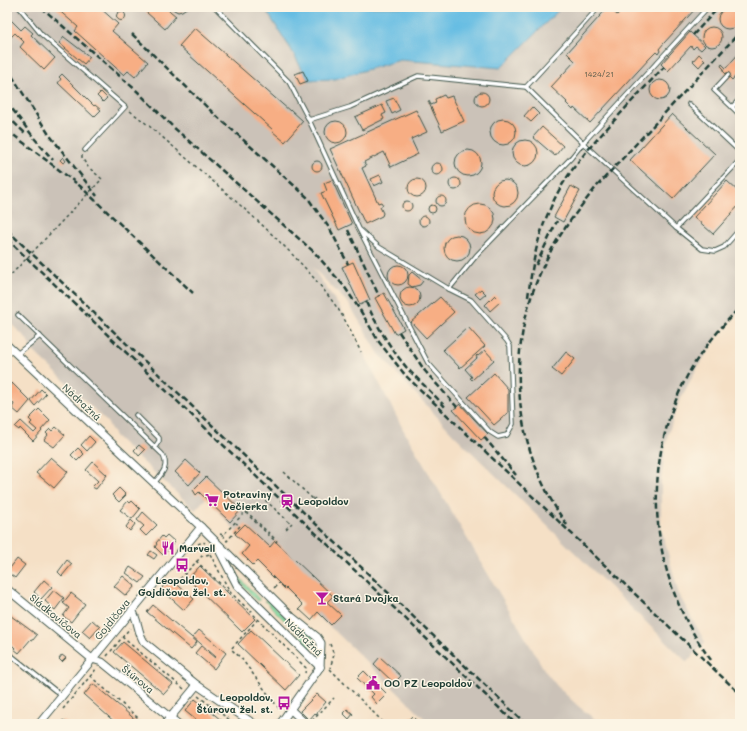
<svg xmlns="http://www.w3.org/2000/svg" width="747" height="731" font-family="Mali,sans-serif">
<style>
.industrial{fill:#cbc2b8}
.grass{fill:url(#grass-dots);stroke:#528e6c}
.water{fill:#66bde3;stroke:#427d8c}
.building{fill:#f7ae84}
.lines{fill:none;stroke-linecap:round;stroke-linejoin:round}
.lane-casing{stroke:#3f554a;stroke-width:5.5}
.street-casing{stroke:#3f554a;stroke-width:9}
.path{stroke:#3f554a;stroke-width:1.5;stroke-dasharray:3 3;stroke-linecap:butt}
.lane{stroke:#fff;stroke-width:3.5}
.street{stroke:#fff;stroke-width:7}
.rail{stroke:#1f3d34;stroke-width:2.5;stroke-dasharray:6 3;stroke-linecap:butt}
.path-bridge{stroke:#3f554a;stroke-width:1.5;stroke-dasharray:3 3;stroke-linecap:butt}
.labels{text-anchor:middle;stroke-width:3;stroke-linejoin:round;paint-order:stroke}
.number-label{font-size:8px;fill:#555948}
.street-label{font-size:10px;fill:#1f3d34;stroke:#fcf5e5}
.poi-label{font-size:10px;font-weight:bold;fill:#1f3d34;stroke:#fcf5e5;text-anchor:start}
</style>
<defs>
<pattern id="grass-dots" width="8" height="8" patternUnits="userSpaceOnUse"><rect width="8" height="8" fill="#85dfa5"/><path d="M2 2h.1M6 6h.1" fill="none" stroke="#72c08f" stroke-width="1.8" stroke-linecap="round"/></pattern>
</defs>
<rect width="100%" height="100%" fill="#fcf5e5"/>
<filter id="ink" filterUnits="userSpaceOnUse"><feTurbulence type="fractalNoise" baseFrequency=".025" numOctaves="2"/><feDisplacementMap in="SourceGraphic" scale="8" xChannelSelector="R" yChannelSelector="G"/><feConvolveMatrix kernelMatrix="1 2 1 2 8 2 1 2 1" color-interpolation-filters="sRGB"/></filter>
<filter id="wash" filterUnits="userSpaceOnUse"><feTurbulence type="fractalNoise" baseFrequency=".012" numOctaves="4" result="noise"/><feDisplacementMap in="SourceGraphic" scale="16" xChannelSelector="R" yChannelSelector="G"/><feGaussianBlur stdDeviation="0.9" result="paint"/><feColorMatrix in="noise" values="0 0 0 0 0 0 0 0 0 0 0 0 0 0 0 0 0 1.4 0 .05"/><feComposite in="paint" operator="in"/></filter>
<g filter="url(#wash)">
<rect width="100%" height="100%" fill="#f5e0c6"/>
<!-- industrial -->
<polygon class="industrial" points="7,7 740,7 740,311 722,331 697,368 679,402 667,437 661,479 661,527 679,595 705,642 687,662 453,434 379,354 349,304 312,267 341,309 404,431 545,671 557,686 578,706 601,724 430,724 336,632 303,605 206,498 195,510 115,436 107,422 79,395 70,388 67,383 31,349 27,339 7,320"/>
<!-- grass -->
<g class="grass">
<path d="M 232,566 L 235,569 L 237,575 L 260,600 L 258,601 C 247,591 237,580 232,566 Z"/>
<path d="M 267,599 C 274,605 281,613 288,619 C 297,626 314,632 317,644 L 313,648 L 304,648 L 304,643 L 305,641 L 265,601 Z"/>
</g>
<!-- water -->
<polygon class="water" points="264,7 562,7 501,68 400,60 335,79 308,80 292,51"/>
<g id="blocks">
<!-- building -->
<g class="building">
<polygon points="55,7 99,7 118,24 112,31 148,62 135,77 128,71 124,75 75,31 78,27"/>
<polygon points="151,7 165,7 176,16 165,29 146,12"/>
<polygon points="170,7 188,7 182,11 178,12 174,10"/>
<polygon points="608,7 617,15 624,7 697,7 664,43 659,49 660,51 658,54 656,52 650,58 590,123 574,108 573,110 566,103 567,102 551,87 575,61 567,53"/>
<circle cx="728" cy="19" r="10"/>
<circle cx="121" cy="16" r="4.5"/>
<polygon points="7,16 21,30 25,26 33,33 31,35 55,58 44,70 20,47 24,42 15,33 10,38 7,35"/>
<circle cx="712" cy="37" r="10"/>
<polygon points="195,28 290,111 291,110 303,121 285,142 272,131 273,130 179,46"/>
<polygon points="690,32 705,46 701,50 696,46 693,49 691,46 668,71 661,64"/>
<polygon points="64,37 90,57 84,64 59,43"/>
<polygon points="740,52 740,71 732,80 723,71 724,69 721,66 722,64 726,68"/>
<polygon points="699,54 705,60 699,67 693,61"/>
<polygon points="303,71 308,81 300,84 295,74"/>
<polygon points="62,74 94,106 95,105 101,110 94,117 58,83 61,79 59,77"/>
<circle cx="660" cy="90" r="10"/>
<polygon points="101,92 107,98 103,102 97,96"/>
<circle cx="482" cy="99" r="7"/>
<polygon points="444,95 446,98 452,96 464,121 442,131 428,101 429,101 431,105 436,103 435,99"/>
<polygon points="394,98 400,110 392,114 386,101"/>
<polygon points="382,105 386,113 382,115 384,119 362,130 355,117"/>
<polygon points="532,107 539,114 531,122 524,116"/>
<polygon points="416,110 427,132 411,139 418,154 391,167 384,152 364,162 366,166 362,168 378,203 381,202 383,205 380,207 383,213 382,216 365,224 330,149"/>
<polygon points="672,114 715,154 673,199 630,160"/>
<circle cx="503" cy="132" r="13"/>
<circle cx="336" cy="132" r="11"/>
<polygon points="542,127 563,146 555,156 533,137"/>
<circle cx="525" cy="153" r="13"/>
<circle cx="468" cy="163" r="13"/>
<polygon points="63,157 66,161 63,163 60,160"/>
<circle cx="317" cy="166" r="5"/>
<circle cx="437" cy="169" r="6"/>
<polygon points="380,175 383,182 374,186 371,179"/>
<circle cx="455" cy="184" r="6"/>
<circle cx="417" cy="188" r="9"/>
<circle cx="505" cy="193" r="13"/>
<polygon points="332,180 352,224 339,230 321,193 327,191 324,183"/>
<polygon points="727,181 740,193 740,204 713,234 694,217"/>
<polygon points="571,186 580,191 563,222 554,217"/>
<circle cx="441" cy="201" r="5"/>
<circle cx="407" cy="206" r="5"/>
<circle cx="480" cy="219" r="15"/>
<circle cx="432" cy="209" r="4"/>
<circle cx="424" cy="221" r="5"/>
<circle cx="457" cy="248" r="13"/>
<polygon points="353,262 370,300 360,305 342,267"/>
<circle cx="398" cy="275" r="10"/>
<polygon points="412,272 423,281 420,285 412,287 408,284 409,275"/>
<circle cx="410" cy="297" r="10"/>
<polygon points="481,289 486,294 480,299 475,294"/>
<polygon points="384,293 404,329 395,334 375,298"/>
<polygon points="495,295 501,301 490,311 485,305"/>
<polygon points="440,297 454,312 426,338 411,322"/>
<polygon points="468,327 485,346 460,368 443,350"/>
<polygon points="485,350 494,360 472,380 470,378 472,377 465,369 477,358 476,356 477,355 478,356"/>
<polygon points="566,352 575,359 561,376 552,369"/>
<polygon points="494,373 508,389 508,413 494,425 468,397"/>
<polygon points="12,383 30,401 19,414 12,408 14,404 7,397 9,395 7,393 7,389"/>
<polygon points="41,389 46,394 35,406 31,401"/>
<polygon points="460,404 488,434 481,440 453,410"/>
<polygon points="39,409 50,420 41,430 42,431 33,441 20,428 19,430 15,427 21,421 34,433 37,430 30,424 32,422 29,419"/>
<polygon points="7,423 12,424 7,430"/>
<polygon points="56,427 65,435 54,447 44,440 48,435 46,433 50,429 52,431"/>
<polygon points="89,436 95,442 87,451 81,445"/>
<polygon points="139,445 145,450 139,456 134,450"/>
<polygon points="78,448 84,454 77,461 71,455"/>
<polygon points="51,457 68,472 54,488 36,473"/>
<polygon points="186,460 200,473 189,485 175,472"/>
<polygon points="93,462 107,475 96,489 92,487 98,481 86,470"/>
<polygon points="206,477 241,510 230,522 199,492 196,495 193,490"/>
<polygon points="119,488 126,495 119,502 112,495"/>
<polygon points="128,501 130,503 132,501 140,509 132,519 120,510"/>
<polygon points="143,512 157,525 146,536 140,530 144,526 137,520"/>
<polygon points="131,520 135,524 130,531 126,527"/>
<polygon points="245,524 270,547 275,541 333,596 327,602 341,615 331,625 318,612 311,620 299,609 303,605 286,588 285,589 257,561 253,565 242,554 249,546 235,534"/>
<polygon points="167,535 175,542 163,555 155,547 157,544 156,543 162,536 164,538"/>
<polygon points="151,551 157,555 154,559 148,555"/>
<polygon points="17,559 25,565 15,578 7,572"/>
<polygon points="67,560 72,564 62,576 58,572"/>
<polygon points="200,566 255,619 242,632 188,579"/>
<polygon points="130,567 145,577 140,583 126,573"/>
<polygon points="123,576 135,586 126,596 114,586"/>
<polygon points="44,580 52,587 41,599 34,592"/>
<polygon points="172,580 194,599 184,610 161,589 165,584 167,586"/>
<polygon points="54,590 64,598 55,610 45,601"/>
<polygon points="71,593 85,604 71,622 63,616 69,608 63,603"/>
<polygon points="153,605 197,642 191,649 147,612"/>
<polygon points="7,613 37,635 33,640 31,639 19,653 14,649 15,648 8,641 9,640 7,639"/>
<polygon points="92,620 100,627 90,638 82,631"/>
<polygon points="199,630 226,653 214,669 195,653 201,646 215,658 216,657 193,637"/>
<polygon points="251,630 299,675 286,690 238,644"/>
<polygon points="123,642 173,684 164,694 114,652"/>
<polygon points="62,655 66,658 62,662 59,659"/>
<polygon points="380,657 401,676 394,683 374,664"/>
<polygon points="364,671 387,694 377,704 371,697 374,694 357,678"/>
<polygon points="93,684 122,708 140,724 117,724 84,695"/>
<polygon points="317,694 326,702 316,714 315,713 309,720 300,711"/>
<polygon points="195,699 206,708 207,707 211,710 210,711 226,724 201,724 185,711"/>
<polygon points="347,709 353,714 349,719 343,713"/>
<polygon points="412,716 420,724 405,724"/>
<polygon points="63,720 68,724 60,724"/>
</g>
</g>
</g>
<g filter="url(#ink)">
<use href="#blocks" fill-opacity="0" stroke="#3f554a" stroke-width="1"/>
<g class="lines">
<!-- lane casing -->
<g class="lane-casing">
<g id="lane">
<polyline points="19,7 41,34 125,107 85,150"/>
<polyline points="215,7 289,82 309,120 350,107 418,76 526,87 599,7"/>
<polyline points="728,75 714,90 732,107 740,99"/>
<polyline points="526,87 586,146 676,228 702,249 715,251 724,247 740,229"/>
<polyline points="689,104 740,152"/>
<polyline points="732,107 740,115"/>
<polyline points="309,120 359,229 379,247 449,289 471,300 507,341 510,346 513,424 507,435 498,437 490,432 428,363 359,229"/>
<polyline points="676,228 740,160"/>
<polyline points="449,289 476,256 571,158 583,143 708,7"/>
<path d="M 18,315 L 162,454 C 170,466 162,474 154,483"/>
<polyline points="17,354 40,336"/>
<polyline points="136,415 159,438 159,441 155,447"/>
<polyline points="7,652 62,696"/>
</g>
</g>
<!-- street casing -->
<g class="street-casing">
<g id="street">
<polyline points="7,345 201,527 292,617 317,637 321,643 320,667"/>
<polyline points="219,550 237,585 320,667"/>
<polyline points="7,589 92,659 102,662 178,724"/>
<path d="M 132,610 C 139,622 137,631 144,642 L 197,685 L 254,724"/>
<polyline points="291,710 306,724"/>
<polyline points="39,724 201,527"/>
<polyline points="165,724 197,685"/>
<polyline points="280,724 320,667"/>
</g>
</g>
<!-- path -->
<g class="path">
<path d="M 130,111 C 157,131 182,155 208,177 C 254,217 303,259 338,309 C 347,322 353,337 361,352"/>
<polyline points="82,155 82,158 88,167"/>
<polyline points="284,472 314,500"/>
<polyline points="261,496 291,524"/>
<polyline points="309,504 315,498"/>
<polyline points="246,511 277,541"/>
<polyline points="286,529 292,523"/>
<polyline points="220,534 223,535 245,512 276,542 277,541"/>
<polyline points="223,535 227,541 240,526 236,523"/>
<polyline points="198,544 203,542 205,543"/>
<polyline points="210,554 230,592 251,612"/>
<polyline points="196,561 228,591"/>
<polyline points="180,579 202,556 210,554 211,550"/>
<polyline points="274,588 279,583"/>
<polyline points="252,610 251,612 306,668 305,673"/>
<polyline points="258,619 231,649 241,658 280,710"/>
<polyline points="122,637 184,689"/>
<polyline points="330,644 334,655 330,668"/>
<polyline points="107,656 130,628"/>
<polyline points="330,669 385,724"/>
<polyline points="90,676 145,724"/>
<polyline points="198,696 235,724"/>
<polyline points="63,709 97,668"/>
<polyline points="312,721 334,698"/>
</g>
<!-- lane -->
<use href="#lane" class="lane"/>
<!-- street -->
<use href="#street" class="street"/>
<!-- rail -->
<g class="rail">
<polyline points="41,7 138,92 172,126 314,252 344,286 360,310 379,342 406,376 739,693"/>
<polyline points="132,34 210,110 307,197 330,229 348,264"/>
<polyline points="693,35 719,7"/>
<polyline points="7,68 48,133 97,196"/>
<polyline points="7,102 34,138 53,160"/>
<polyline points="7,116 26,134"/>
<polyline points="7,130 80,186 193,293"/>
<polyline points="7,230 526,724"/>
<polyline points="348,230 379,296"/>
<polyline points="7,239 516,724"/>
<polyline points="536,265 557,221"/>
<path d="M 528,297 C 532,266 537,237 550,209 C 564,175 588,149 612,123 C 629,104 646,86 664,67"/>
<path d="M 366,302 C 377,326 390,348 407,368 C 420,382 434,394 446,408"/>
<polyline points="399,332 425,371 457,407"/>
<polyline points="484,437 516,475"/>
<path d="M 567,525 C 508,442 503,336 553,247 C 566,225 581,206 597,186 L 740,32"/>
<path d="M 711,660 C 648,576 638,462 691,369 C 705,346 722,326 740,307"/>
</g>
<!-- path-bridge -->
<polyline class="path-bridge" points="7,279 102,179 88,167"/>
</g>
</g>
<!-- icons -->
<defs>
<g id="supermarket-bare" transform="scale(1.08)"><path d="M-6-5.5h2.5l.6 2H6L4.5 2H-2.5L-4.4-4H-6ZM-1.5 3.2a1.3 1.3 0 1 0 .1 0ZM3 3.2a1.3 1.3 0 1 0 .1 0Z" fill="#b5179e" stroke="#fcf5e5" stroke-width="2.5" paint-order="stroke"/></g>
<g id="station-bare" transform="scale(1.08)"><path d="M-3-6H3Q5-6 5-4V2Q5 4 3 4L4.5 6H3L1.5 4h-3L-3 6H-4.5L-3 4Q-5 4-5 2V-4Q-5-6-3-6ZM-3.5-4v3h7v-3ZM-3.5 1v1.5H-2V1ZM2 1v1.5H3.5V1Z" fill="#b5179e" stroke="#fcf5e5" stroke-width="2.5" paint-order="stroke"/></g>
<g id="restaurant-bare" transform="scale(1.08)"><path d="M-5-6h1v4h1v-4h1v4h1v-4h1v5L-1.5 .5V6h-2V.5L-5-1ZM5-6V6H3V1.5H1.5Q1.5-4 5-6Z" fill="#b5179e" stroke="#fcf5e5" stroke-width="2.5" paint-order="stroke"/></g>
<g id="bus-bare" transform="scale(1.08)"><path d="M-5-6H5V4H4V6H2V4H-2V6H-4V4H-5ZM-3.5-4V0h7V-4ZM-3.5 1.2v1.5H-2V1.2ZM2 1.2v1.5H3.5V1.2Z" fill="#b5179e" stroke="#fcf5e5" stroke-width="2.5" paint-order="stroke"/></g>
<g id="bar-bare" transform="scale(1.08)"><path d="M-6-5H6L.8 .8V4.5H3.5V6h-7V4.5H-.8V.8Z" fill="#b5179e" stroke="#fcf5e5" stroke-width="2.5" paint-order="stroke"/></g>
<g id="civic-bare" transform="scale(1.08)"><path d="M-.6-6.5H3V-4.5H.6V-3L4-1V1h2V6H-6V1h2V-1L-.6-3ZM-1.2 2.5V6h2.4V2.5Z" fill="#b5179e" stroke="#fcf5e5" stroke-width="2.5" paint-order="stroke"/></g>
</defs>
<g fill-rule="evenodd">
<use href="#supermarket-bare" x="212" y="500"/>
<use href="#station-bare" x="287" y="501"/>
<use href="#restaurant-bare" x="168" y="548"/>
<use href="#bus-bare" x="182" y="565"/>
<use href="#bar-bare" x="322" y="598"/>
<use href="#civic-bare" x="373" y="683"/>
<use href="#bus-bare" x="284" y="703"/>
</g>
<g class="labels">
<!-- number labels -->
<g class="number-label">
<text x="599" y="77">1424/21</text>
</g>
<!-- street labels -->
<g class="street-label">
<text transform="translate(82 402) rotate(43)" y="4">Nádražná</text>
<text transform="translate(56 616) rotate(39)" y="4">Sládkovičova</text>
<text transform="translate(112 619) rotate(-51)" y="4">Gojdičova</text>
<text transform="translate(304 637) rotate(45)" y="4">Nádražná</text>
<text transform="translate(138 679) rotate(39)" y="4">Štúrova</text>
</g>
<!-- poi labels -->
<g class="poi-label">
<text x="223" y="498">Potraviny<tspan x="223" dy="12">Večierka</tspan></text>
<text x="298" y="505">Leopoldov</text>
<text x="179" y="552">Marvell</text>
<text x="182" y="584" text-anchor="middle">Leopoldov,<tspan x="182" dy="12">Gojdičova žel. st.</tspan></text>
<text x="333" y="602">Stará Dvojka</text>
<text x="384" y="687">OO PZ Leopoldov</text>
<text x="273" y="701" text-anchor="end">Leopoldov,<tspan x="273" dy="12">Štúrova žel. st.</tspan></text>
</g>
</g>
<!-- margin -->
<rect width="747" height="731" fill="none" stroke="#fcf5e5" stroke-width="24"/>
</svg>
